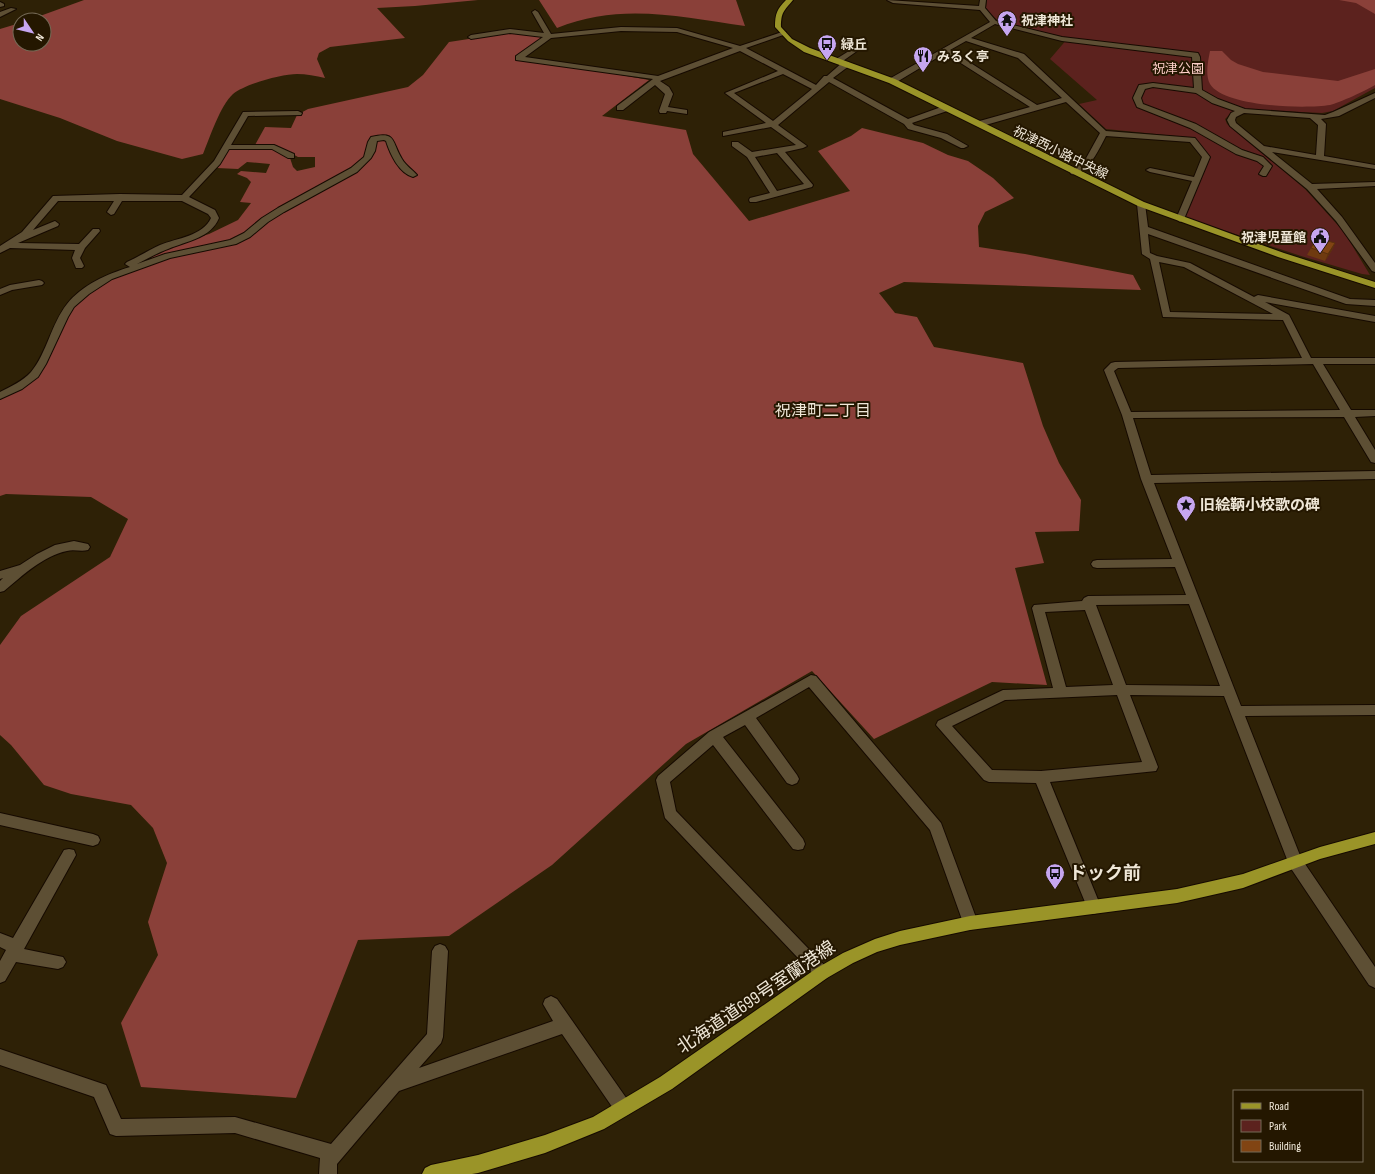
<svg xmlns="http://www.w3.org/2000/svg" width="1375" height="1174" font-family="'Sofia Sans Condensed','Noto Sans JP',sans-serif">
<style>
.green{fill:#5c221e}
.forest{fill:#8a4039}
.lines{fill:none;stroke-linecap:round;stroke-linejoin:round}
.minor-casing{stroke:#160a00;stroke-width:2}
.major-casing{stroke:#160a00;stroke-width:2}
.minor{fill:#5d4f34;fill-rule:evenodd}
.major{fill:#9a9428;fill-rule:evenodd}
.wall{fill:#6f3a10}
.shaded-wall{fill:#5a300d}
.building{fill:#814413;stroke:#5a300d}
.labels{text-anchor:middle;stroke-width:4;stroke-linejoin:round;paint-order:stroke}
.far-poi-label{font-size:13px;font-weight:bold;fill:#efe7d7;stroke:#241700;text-anchor:start}
.far-park-label{font-size:13px;fill:#ffd0ca;stroke:#241700}
.far-street-label{font-size:13px;fill:#efe7d7;stroke:#241700}
.poi-label{font-size:15px;font-weight:bold;fill:#efe7d7;stroke:#241700;text-anchor:start}
.neighbourhood-label{font-size:16px;fill:#efe7d7;stroke:#241700}
.near-poi-label{font-size:18px;font-weight:bold;fill:#efe7d7;stroke:#241700;text-anchor:start}
.near-street-label{font-size:18px;fill:#efe7d7;stroke:#241700}
</style>
<rect width="100%" height="100%" fill="#2e2106"/>
<!-- green -->
<polygon class="green" points="987,0 1375,0 1375,88 1333,111 1322,113 1242,109 1234,110 1225,119 1227,124 1305,189 1344,232 1370,275 1362,274 1301,256 1184,217 1208,158 1195,138 1106,129 1079,104 1097,100 1050,59 1068,38 999,21 990,14 986,8"/>
<!-- forest -->
<g class="forest">
<path d="M 84,0 L 478,0 L 415,6 L 377,8 L 405,38 L 330,47 L 319,53 L 317,59 L 325,78 C 316,76 306,74 297,74 C 282,74 245,84 233,94 C 220,106 210,137 203,154 L 182,159 L 117,141 L 60,118 L 0,99 L 0,29 L 20,23 L 20,44 L 44,44 L 44,20 L 29,20 Z"/>
<path d="M 539,0 L 736,0 L 745,26 C 680,17 621,2 557,28 Z"/>
<polygon points="1339,0 1375,0 1375,14 1356,3"/>
<polygon points="508,33 543,37 515,60 582,68 649,80 602,116 686,130 693,154 749,221 850,191 818,151 851,136 862,128 923,143 948,155 968,161 993,178 1014,198 985,212 978,226 979,247 1025,254 1133,275 1141,290 904,282 879,293 895,313 917,317 934,347 1023,363 1043,426 1059,463 1081,500 1079,531 1035,532 1044,563 1015,568 1047,685 992,682 874,739 812,671 686,744 552,865 449,936 358,940 296,1098 141,1087 121,1023 158,955 148,922 167,863 153,828 131,805 71,794 44,785 11,745 0,735 0,645 21,616 110,557 128,519 91,497 6,494 0,496 0,400 29,383 73,305 134,263 165,248 209,234 238,220 251,203 240,202 251,182 247,178 237,174 241,171 266,173 270,164 247,162 238,169 217,168 228,148 271,148 290,158 293,167 297,171 315,167 315,157 298,157 276,145 255,145 265,127 291,128 297,115 308,109 408,87 423,75 449,42"/>
<path d="M 1210,51 L 1222,51 L 1231,60 L 1238,64 L 1263,72 L 1338,81 L 1375,69 L 1375,85 C 1367,90 1339,103 1330,105 C 1305,109 1224,107 1210,84 C 1205,75 1208,61 1210,51 Z"/>
</g>
<g class="lines">
<!-- minor casing -->
<g class="minor-casing">
<g id="minor">
<path d="M 887,0 L 979,6 L 980,0 L 986,0 L 985,8 L 996,21 L 1062,37 L 1198,53 L 1200,57 L 1202,90 L 1218,99 L 1245,109 L 1325,115 L 1333,112 L 1375,93 L 1375,98 L 1339,116 L 1321,119 L 1326,124 L 1324,156 L 1375,165 L 1375,169 L 1272,152 L 1312,184 L 1375,182 L 1375,186 L 1317,189 L 1342,217 L 1375,263 L 1375,272 L 1372,271 L 1336,221 L 1307,189 L 1230,126 L 1227,120 L 1231,113 L 1235,111 L 1212,103 L 1196,93 L 1153,87 L 1145,89 L 1141,98 L 1143,104 L 1196,124 L 1242,150 L 1263,157 L 1272,166 L 1266,176 L 1263,176 L 1259,174 L 1264,166 L 1257,161 L 1236,154 L 1190,128 L 1137,107 L 1133,98 L 1139,85 L 1153,83 L 1194,88 L 1192,57 L 1062,41 L 995,24 L 971,38 L 1024,54 L 1106,131 L 1195,138 L 1210,157 L 1184,219 L 1180,222 L 1176,219 L 1192,181 L 1150,172 L 1146,170 L 1150,168 L 1194,177 L 1202,157 L 1190,142 L 1106,136 C 1100,147 1087,177 1071,174 L 1070,172 L 1071,170 L 1084,162 L 1100,133 L 1066,102 L 982,126 L 976,126 L 976,122 L 1030,107 L 945,53 L 895,83 L 889,83 L 889,79 L 990,22 L 980,10 L 893,3 ZM 966,41 L 1018,58 L 1062,98 L 1037,105 L 950,50 ZM 1244,113 L 1310,118 L 1318,125 L 1316,155 L 1264,146 L 1236,123 L 1235,120 L 1236,117 Z"/>
<polygon points="0,2 4,4 4,6 0,7"/>
<polygon points="11,8 16,9 0,17 0,12"/>
<path d="M 535,10 L 538,12 L 551,34 L 621,27 L 677,28 L 740,46 L 782,32 L 786,32 L 786,34 L 746,48 L 816,85 L 824,76 L 827,76 L 843,62 L 849,62 L 849,66 L 833,78 L 908,119 L 944,106 L 950,106 L 950,110 L 912,123 L 914,125 L 947,134 L 968,146 L 964,148 L 961,148 L 941,138 L 908,129 L 904,124 L 829,82 L 778,125 L 807,146 L 803,148 L 785,152 L 813,185 L 812,187 L 756,202 L 750,202 L 749,200 L 750,198 L 770,193 L 747,157 L 732,146 L 732,142 L 738,142 L 752,152 L 796,145 L 771,127 L 723,136 L 723,132 L 766,123 L 725,93 L 778,71 L 740,51 L 660,81 L 669,87 L 673,94 L 668,107 L 687,110 L 687,114 L 667,111 L 666,113 L 660,113 L 659,111 L 665,94 L 655,85 L 623,110 L 617,110 L 617,106 L 653,79 L 516,60 L 516,56 L 543,37 L 510,33 L 471,39 L 468,37 L 471,35 L 510,29 L 544,33 L 532,12 ZM 621,31 L 677,32 L 733,48 L 658,76 L 525,57 L 551,38 ZM 783,74 L 812,89 L 773,121 L 734,93 ZM 777,153 L 804,184 L 777,191 L 755,157 Z"/>
<polygon points="865,41 867,42 867,44 840,63 834,63 833,61"/>
<path d="M 298,111 L 302,113 L 301,115 L 248,116 L 231,145 L 274,145 L 294,154 L 294,158 L 288,158 L 272,149 L 229,149 L 220,164 L 189,197 L 215,210 L 219,218 C 211,238 187,241 168,249 C 157,253 147,259 137,264 L 165,254 L 230,240 L 244,233 L 262,218 L 278,208 L 351,168 L 364,157 L 368,142 L 371,137 C 397,131 391,141 402,159 C 406,166 412,169 417,175 L 413,177 C 399,173 390,154 386,141 L 384,140 L 377,141 L 375,151 L 371,158 L 357,172 L 284,212 L 268,222 L 250,237 L 236,244 L 170,258 L 112,279 L 89,294 L 74,307 L 68,317 L 46,364 L 38,377 L 22,389 L 0,399 L 0,392 C 10,387 23,381 31,372 C 47,353 51,324 67,304 C 82,285 107,274 130,267 L 125,264 L 127,262 C 138,257 149,250 160,245 C 177,238 203,236 211,218 L 208,214 L 182,201 L 122,201 L 114,214 L 111,215 L 107,212 L 114,201 L 58,201 L 33,230 L 55,221 L 59,224 L 58,226 L 18,243 L 79,244 L 93,229 L 99,229 L 100,231 L 85,248 L 80,258 L 84,266 L 82,268 L 76,268 L 72,258 L 75,250 L 10,248 L 0,253 L 0,246 L 22,232 L 53,196 L 120,194 L 182,195 L 214,161 L 243,112 Z"/>
<path d="M 1141,201 L 1145,204 L 1148,227 L 1350,299 L 1375,300 L 1375,306 L 1346,304 L 1148,234 L 1150,253 L 1157,256 L 1190,263 L 1254,297 L 1258,295 L 1375,316 L 1375,322 L 1265,302 L 1289,315 L 1311,358 L 1375,358 L 1375,364 L 1323,364 L 1351,410 L 1375,410 L 1375,416 L 1355,417 L 1375,450 L 1375,463 L 1371,462 L 1344,417 L 1133,418 L 1151,475 L 1375,471 L 1375,479 L 1154,483 L 1241,706 L 1375,705 L 1375,715 L 1245,716 L 1301,858 L 1375,967 L 1375,988 L 1369,985 L 1290,867 L 1224,696 L 1130,695 L 1158,767 L 1156,771 L 1050,782 L 1101,907 L 1099,912 L 1094,914 L 1089,912 L 1087,907 L 1036,783 L 989,782 L 984,780 L 936,725 L 938,721 L 1003,690 L 1053,688 L 1032,608 L 1034,605 L 1082,601 L 1084,598 L 1088,596 L 1186,595 L 1175,567 L 1097,568 L 1093,567 L 1091,564 L 1093,561 L 1097,560 L 1172,559 L 1141,479 L 1122,415 L 1104,370 L 1111,363 L 1115,362 L 1302,358 L 1283,320 L 1163,317 L 1150,259 L 1142,254 L 1137,204 ZM 1159,262 L 1184,267 L 1273,314 L 1170,312 ZM 1313,364 L 1340,410 L 1131,412 L 1114,371 L 1118,368 ZM 1189,604 L 1220,686 L 1126,685 L 1096,605 ZM 1085,610 L 1113,685 L 1066,687 L 1045,612 ZM 1117,695 L 1142,762 L 1041,771 L 992,770 L 952,726 L 1005,700 Z"/>
<polygon points="39,280 42,281 44,283 42,285 12,290 0,295 0,289 10,285"/>
<path d="M 74,541 L 88,544 L 90,547 L 88,550 C 81,552 74,549 67,551 C 43,556 22,576 4,591 L 0,592 L 0,581 L 3,578 L 0,579 L 0,571 L 20,565 L 37,554 L 55,545 Z"/>
<polygon points="811,675 816,676 941,823 978,923 975,928 970,930 965,928 930,830 809,687 756,718 797,775 799,779 797,783 792,785 787,783 745,725 723,737 803,839 805,844 803,849 798,850 793,849 713,745 670,782 676,811 827,968 830,973 827,978 822,980 817,978 665,818 656,780 658,776 709,732"/>
<polygon points="0,813 93,834 98,836 100,840 98,844 93,846 0,825"/>
<polygon points="69,849 74,850 76,855 24,949 63,957 66,962 63,967 58,969 16,962 5,981 0,983 0,961 6,950 0,947 0,933 13,938 64,850"/>
<polygon points="440,944 445,946 448,951 443,1037 441,1043 419,1068 553,1021 543,1004 545,999 551,996 557,999 629,1102 631,1108 629,1114 623,1116 617,1114 562,1034 399,1091 337,1164 337,1174 319,1174 320,1158 235,1133 116,1136 110,1134 94,1097 0,1065 0,1049 106,1085 121,1119 235,1117 331,1144 427,1034 432,951 435,946"/>
</g>
</g>
<!-- major casing -->
<g class="major-casing">
<g id="major">
<path d="M 786,0 L 793,0 C 784,11 781,12 781,27 L 792,39 L 810,48 L 895,79 L 1144,202 L 1284,253 L 1375,282 L 1375,288 L 1278,257 L 1138,206 L 889,83 L 804,52 L 788,41 L 775,27 C 775,14 777,9 786,0 Z"/>
<polygon points="1375,832 1375,844 1320,859 1243,888 1177,903 970,930 900,945 877,952 853,963 827,978 672,1089 604,1129 545,1153 478,1173 472,1174 422,1174 425,1168 431,1165 478,1155 545,1135 593,1117 660,1077 817,968 843,953 875,939 900,931 970,916 1177,889 1243,874 1320,847"/>
</g>
</g>
<!-- minor -->
<use href="#minor" class="minor"/>
<!-- major -->
<use href="#major" class="major"/>
</g>
<!-- wall -->
<polygon class="wall" points="1335,243 1332,250 1325,261 1307,255 1311,248"/>
<!-- shaded-wall -->
<polygon class="shaded-wall" points="1335,243 1332,250 1325,261 1328,254"/>
<!-- building -->
<polygon class="building" points="1317,238 1335,243 1328,254 1311,248"/>
<!-- icons -->
<defs>
<g id="temple-pin" transform="scale(1)"><path d="M0 17L-7.5 6A9.5 9.5 0 1 1 7.5 6Z" fill="#c6a6f0" stroke="#241700"/><path d="M0-6L5-2H3V0L6.5 2.5H4V6H1.5V3h-3V6H-4V2.5H-6.5L-3 0V-2H-5Z" fill="#111"/></g>
<g id="bus-pin" transform="scale(1)"><path d="M0 17L-7.5 6A9.5 9.5 0 1 1 7.5 6Z" fill="#c6a6f0" stroke="#241700"/><path d="M-5-6H5V4H4V6H2V4H-2V6H-4V4H-5ZM-3.5-4V0h7V-4ZM-3.5 1.2v1.5H-2V1.2ZM2 1.2v1.5H3.5V1.2Z" fill="#111"/></g>
<g id="restaurant-pin" transform="scale(1)"><path d="M0 17L-7.5 6A9.5 9.5 0 1 1 7.5 6Z" fill="#c6a6f0" stroke="#241700"/><path d="M-5-6h1v4h1v-4h1v4h1v-4h1v5L-1.5 .5V6h-2V.5L-5-1ZM5-6V6H3V1.5H1.5Q1.5-4 5-6Z" fill="#111"/></g>
<g id="civic-pin" transform="scale(1)"><path d="M0 17L-7.5 6A9.5 9.5 0 1 1 7.5 6Z" fill="#c6a6f0" stroke="#241700"/><path d="M-.6-6.5H3V-4.5H.6V-3L4-1V1h2V6H-6V1h2V-1L-.6-3ZM-1.2 2.5V6h2.4V2.5Z" fill="#111"/></g>
<g id="sight-pin" transform="scale(1)"><path d="M0 17L-7.5 6A9.5 9.5 0 1 1 7.5 6Z" fill="#c6a6f0" stroke="#241700"/><path d="M0-6L1.8-2.2L6-1.7L2.9 1.2L3.7 5.4L0 3.3L-3.7 5.4L-2.9 1.2L-6-1.7L-1.8-2.2Z" fill="#111"/></g>
</defs>
<g fill-rule="evenodd">
<use href="#temple-pin" x="1007" y="20"/>
<use href="#bus-pin" x="827" y="44"/>
<use href="#restaurant-pin" x="923" y="56"/>
<use href="#civic-pin" x="1320" y="237"/>
<use href="#sight-pin" x="1186" y="505"/>
<use href="#bus-pin" x="1055" y="873"/>
</g>
<g class="labels">
<!-- far-poi labels -->
<g class="far-poi-label">
<text x="1021" y="25">祝津神社</text>
<text x="841" y="49">緑丘</text>
<text x="937" y="61">みるく亭</text>
<text x="1306" y="242" text-anchor="end">祝津児童館</text>
</g>
<!-- far-park labels -->
<g class="far-park-label">
<text x="1178" y="73">祝津公園</text>
</g>
<!-- far-street labels -->
<g class="far-street-label">
<text transform="translate(1061 152) rotate(26)" y="5">祝津西小路中央線</text>
</g>
<!-- poi labels -->
<g class="poi-label">
<text x="1200" y="510">旧絵鞆小校歌の碑</text>
</g>
<!-- neighbourhood labels -->
<g class="neighbourhood-label">
<text x="823" y="416">祝津町二丁目</text>
</g>
<!-- near-poi labels -->
<g class="near-poi-label">
<text x="1069" y="879">ドック前</text>
</g>
<!-- near-street labels -->
<g class="near-street-label">
<text transform="translate(756 997) rotate(-34)" y="6">北海道道699号室蘭港線</text>
</g>
</g>
<!-- legend -->
<rect x="1233" y="1090" width="130" height="72" fill="#241700" stroke="#756a56"/>
<rect x="1241" y="1103" width="20" height="6" fill="#9a9428" stroke="#756a56"/>
<text x="1269" y="1110" font-size="12" fill="#efe7d7">Road</text>
<rect x="1241" y="1120" width="20" height="12" fill="#5c221e" stroke="#756a56"/>
<text x="1269" y="1130" font-size="12" fill="#efe7d7">Park</text>
<rect x="1241" y="1140" width="20" height="12" fill="#814413" stroke="#756a56"/>
<text x="1269" y="1150" font-size="12" fill="#efe7d7">Building</text>
<!-- north arrow -->
<g transform="translate(32 32) rotate(125)"><circle r="19" fill="#241700" stroke="#756a56"/>
<path d="M0-3L7 15L0 10L-7 15Z" fill="#c6a6f0"/>
<text y="-6" font-size="11" font-weight="bold" text-anchor="middle" fill="#efe7d7">N</text>
</g>
</svg>
